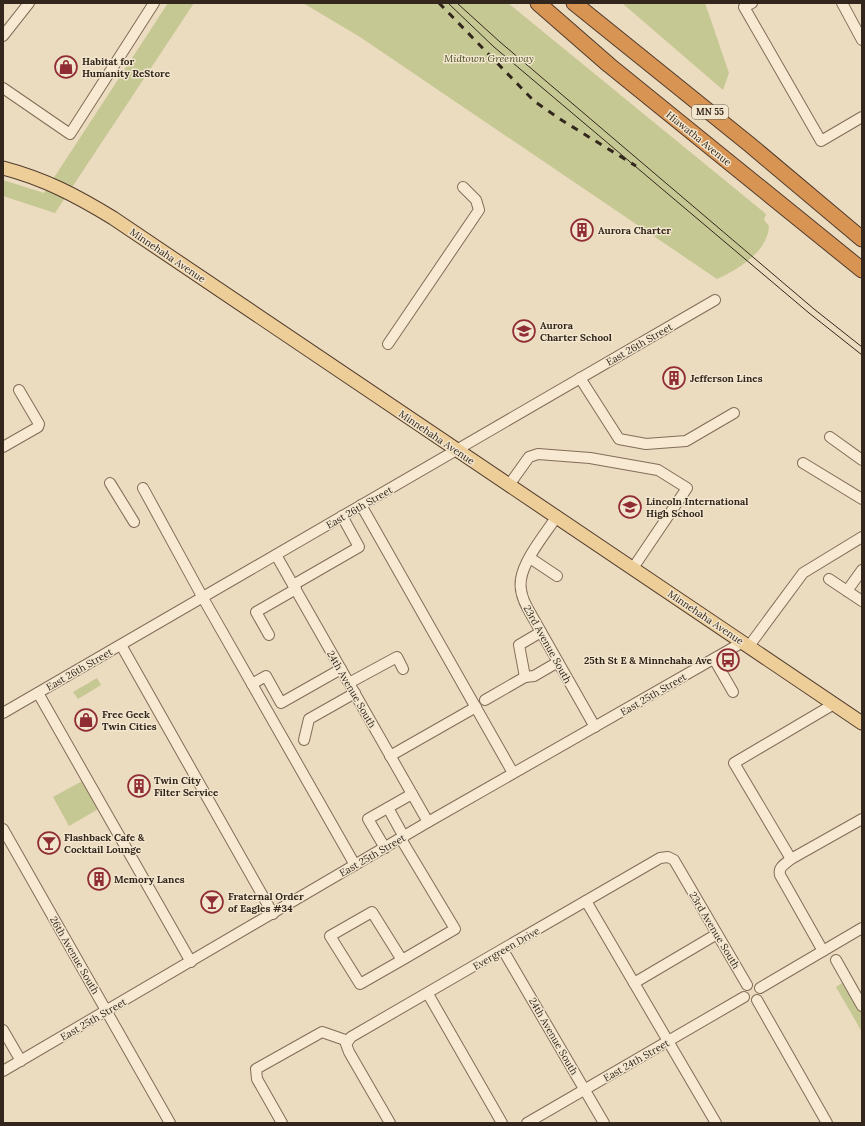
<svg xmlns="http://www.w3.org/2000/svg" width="865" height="1126" font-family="Lora,serif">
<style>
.green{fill:#c6c894}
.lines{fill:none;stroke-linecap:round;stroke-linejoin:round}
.minor-casing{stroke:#836c59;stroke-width:12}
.major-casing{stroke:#503b2d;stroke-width:15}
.highway-casing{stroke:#503b2d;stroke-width:17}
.minor{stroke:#f7e9d2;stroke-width:10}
.major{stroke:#edcd98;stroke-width:13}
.highway{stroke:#d89453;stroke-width:15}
.tram{stroke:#33261c;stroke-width:1}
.rail{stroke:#33261c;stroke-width:3;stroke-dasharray:7 7;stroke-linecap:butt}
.labels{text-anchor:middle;stroke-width:3;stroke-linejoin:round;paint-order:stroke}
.shield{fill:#f3e6ce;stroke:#6d6051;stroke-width:1}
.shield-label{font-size:9px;font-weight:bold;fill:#33261c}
.park-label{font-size:10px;font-style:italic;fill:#474e24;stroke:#f3e6ce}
.poi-label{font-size:10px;font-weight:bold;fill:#33261c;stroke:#f3e6ce;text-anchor:start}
.street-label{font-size:10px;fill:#33261c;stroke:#f3e6ce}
</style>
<rect width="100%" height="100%" fill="#ebdbbf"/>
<!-- green -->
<g class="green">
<polygon points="168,3 194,3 55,213 3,196 3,180 44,193"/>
<path d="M 303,3 L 508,3 L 766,214 L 764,220 L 769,226 C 768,251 739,269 717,279 L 360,37 Z"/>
<polygon points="622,3 705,3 729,73 723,90"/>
<polygon points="97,678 101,685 78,699 73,692"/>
<polygon points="84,780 100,808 69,826 53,797"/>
<polygon points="845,981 862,1011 862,1032 836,987"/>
</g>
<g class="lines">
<!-- minor casing -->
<g class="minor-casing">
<g id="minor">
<polyline points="752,3 744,7 821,141 862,117"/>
<polyline points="842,3 862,40"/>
<polyline points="3,36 29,3"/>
<polyline points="3,88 70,134 154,3"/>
<polyline points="388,344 479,210 476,200 463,187"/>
<polyline points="580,378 619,439 646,444 686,441 734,413"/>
<polyline points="830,437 862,460"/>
<polyline points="3,447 38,427 39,424 19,390"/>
<polyline points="803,463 862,499"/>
<polyline points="110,483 134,522"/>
<polyline points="509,485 529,457 538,454 590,458 658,470 687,488 633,568"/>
<polyline points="143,488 203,598 355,865"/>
<polyline points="361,505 513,773"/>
<path d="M 557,516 C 546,533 524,559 521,579 C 519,590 523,600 528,609 L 595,727"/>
<polyline points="276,555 428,822"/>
<polyline points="530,558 557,576"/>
<polyline points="829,579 862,601"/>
<polyline points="293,585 359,547 342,516"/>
<polyline points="847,591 862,570"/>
<polyline points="269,635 256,612 296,589"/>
<polyline points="121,645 273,914"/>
<polyline points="749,646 803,573 862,537"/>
<polyline points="714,659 733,692"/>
<polyline points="525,677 519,645 541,632"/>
<polyline points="349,683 397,657 403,669"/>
<polyline points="252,684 266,676 281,703 341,669"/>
<polyline points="38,693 191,962"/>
<polyline points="485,700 525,677 534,676 558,662"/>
<polyline points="834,704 734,763 791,859 862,819"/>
<polyline points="3,713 715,300"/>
<polyline points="304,740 309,719 355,693"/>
<polyline points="390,756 476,707"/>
<polyline points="388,808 404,837"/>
<polyline points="3,829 170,1123"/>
<polyline points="401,839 455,929 402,960 372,912 330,936 360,984 402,960"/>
<polyline points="385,848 368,819 412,794"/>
<path d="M 791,859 C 785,864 778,867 780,875 L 823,951"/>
<polyline points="586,901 716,1123"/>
<polyline points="503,950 604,1123"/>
<polyline points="836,960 862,1006"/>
<polyline points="634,983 717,934"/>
<polyline points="760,988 862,928"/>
<polyline points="428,994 502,1123"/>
<polyline points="757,1000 827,1123"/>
<polyline points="3,1030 21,1061"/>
<polyline points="3,1071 428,822 743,642"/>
<polyline points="282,1123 257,1079 256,1069 322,1032 348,1041"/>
<polyline points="390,1123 349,1052 346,1044 351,1037 660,858 668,857 674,860 747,985"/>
<polyline points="527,1123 744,997"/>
</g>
</g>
<!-- major casing -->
<g class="major-casing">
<path id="major" d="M 3,168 C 45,179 77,196 113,218 L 862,723"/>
</g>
<!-- highway casing -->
<g class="highway-casing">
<g id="highway">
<polyline points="538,3 609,65 862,270"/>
<polyline points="574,3 749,144 862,239"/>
</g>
</g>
<!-- minor -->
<use href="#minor" class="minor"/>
<!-- major -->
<use href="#major" class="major"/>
<!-- highway -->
<use href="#highway" class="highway"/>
<!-- tram -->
<g class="tram">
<polyline points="448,3 494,47 809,313 862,355"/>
<polyline points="457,3 500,42 814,309 862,347"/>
</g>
<!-- rail -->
<polyline class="rail" points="439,3 534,101 563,121 636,166"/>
</g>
<!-- icons -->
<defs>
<g id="shop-ring" transform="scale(1.15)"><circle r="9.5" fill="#f3e6ce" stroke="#8f2c34" stroke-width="1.5"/><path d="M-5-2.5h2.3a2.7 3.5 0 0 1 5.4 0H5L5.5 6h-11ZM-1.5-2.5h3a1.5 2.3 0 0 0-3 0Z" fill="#8f2c34"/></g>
<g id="building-ring" transform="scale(1.15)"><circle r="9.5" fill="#f3e6ce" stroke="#8f2c34" stroke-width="1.5"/><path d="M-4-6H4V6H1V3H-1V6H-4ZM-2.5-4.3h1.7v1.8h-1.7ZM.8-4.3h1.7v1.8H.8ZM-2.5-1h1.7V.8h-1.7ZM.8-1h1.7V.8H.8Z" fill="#8f2c34"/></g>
<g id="school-ring" transform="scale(1.15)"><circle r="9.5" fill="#f3e6ce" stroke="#8f2c34" stroke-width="1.5"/><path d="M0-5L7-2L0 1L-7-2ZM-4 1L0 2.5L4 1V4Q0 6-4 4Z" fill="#8f2c34"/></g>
<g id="bus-ring" transform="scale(1.15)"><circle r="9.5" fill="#f3e6ce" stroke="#8f2c34" stroke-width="1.5"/><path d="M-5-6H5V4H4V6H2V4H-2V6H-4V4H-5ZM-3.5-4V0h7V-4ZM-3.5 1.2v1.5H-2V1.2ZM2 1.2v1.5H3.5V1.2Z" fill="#8f2c34"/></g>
<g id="bar-ring" transform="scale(1.15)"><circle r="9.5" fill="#f3e6ce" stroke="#8f2c34" stroke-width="1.5"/><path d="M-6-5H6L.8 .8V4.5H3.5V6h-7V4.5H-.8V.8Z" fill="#8f2c34"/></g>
</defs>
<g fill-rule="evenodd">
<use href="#shop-ring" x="66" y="67"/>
<use href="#building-ring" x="582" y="230"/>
<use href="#school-ring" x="524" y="331"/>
<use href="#building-ring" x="674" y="378"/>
<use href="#school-ring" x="630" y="507"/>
<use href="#bus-ring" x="728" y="660"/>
<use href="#shop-ring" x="86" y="720"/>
<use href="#building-ring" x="139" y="786"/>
<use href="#bar-ring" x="49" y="843"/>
<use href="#building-ring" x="99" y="879"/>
<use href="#bar-ring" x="212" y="902"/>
</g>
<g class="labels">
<!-- shield labels -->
<rect class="shield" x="692" y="105" width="36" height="14" rx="3"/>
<g class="shield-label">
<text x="710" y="115">MN 55</text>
</g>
<!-- park labels -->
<g class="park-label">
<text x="489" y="62">Midtown Greenway</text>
</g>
<!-- poi labels -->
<g class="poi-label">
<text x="82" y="65">Habitat for<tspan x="82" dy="12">Humanity ReStore</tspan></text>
<text x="598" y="234">Aurora Charter</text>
<text x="540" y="329">Aurora<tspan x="540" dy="12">Charter School</tspan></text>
<text x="690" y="382">Jefferson Lines</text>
<text x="646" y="505">Lincoln International<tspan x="646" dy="12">High School</tspan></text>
<text x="712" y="664" text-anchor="end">25th St E &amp; Minnehaha Ave</text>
<text x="102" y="718">Free Geek<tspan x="102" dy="12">Twin Cities</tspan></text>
<text x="154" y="784">Twin City<tspan x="154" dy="12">Filter Service</tspan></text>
<text x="64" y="841">Flashback Cafe &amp;<tspan x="64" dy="12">Cocktail Lounge</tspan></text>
<text x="114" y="883">Memory Lanes</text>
<text x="228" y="900">Fraternal Order<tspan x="228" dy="12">of Eagles #34</tspan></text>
</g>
<!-- street labels -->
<g class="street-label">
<text transform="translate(699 138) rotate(39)" y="4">Hiawatha Avenue</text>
<text transform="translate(168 255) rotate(34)" y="4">Minnehaha Avenue</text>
<text transform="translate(639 344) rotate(-30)" y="4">East 26th Street</text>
<text transform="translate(437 437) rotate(34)" y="4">Minnehaha Avenue</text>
<text transform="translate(359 507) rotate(-30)" y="4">East 26th Street</text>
<text transform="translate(706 617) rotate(34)" y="4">Minnehaha Avenue</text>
<text transform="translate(548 644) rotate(61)" y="4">23rd Avenue South</text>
<text transform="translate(79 669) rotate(-30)" y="4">East 26th Street</text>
<text transform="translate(352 689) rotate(60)" y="4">24th Avenue South</text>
<text transform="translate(653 694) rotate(-30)" y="4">East 25th Street</text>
<text transform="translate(372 855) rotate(-30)" y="4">East 25th Street</text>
<text transform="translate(715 930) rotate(59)" y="4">23rd Avenue South</text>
<text transform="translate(506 948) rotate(-30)" y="4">Evergreen Drive</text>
<text transform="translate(75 955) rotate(60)" y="4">26th Avenue South</text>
<text transform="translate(93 1019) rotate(-30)" y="4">East 25th Street</text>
<text transform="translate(554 1036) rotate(60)" y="4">24th Avenue South</text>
<text transform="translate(636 1060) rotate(-30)" y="4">East 24th Street</text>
</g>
</g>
<!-- border -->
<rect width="865" height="1126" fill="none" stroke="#33261c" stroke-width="8"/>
</svg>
